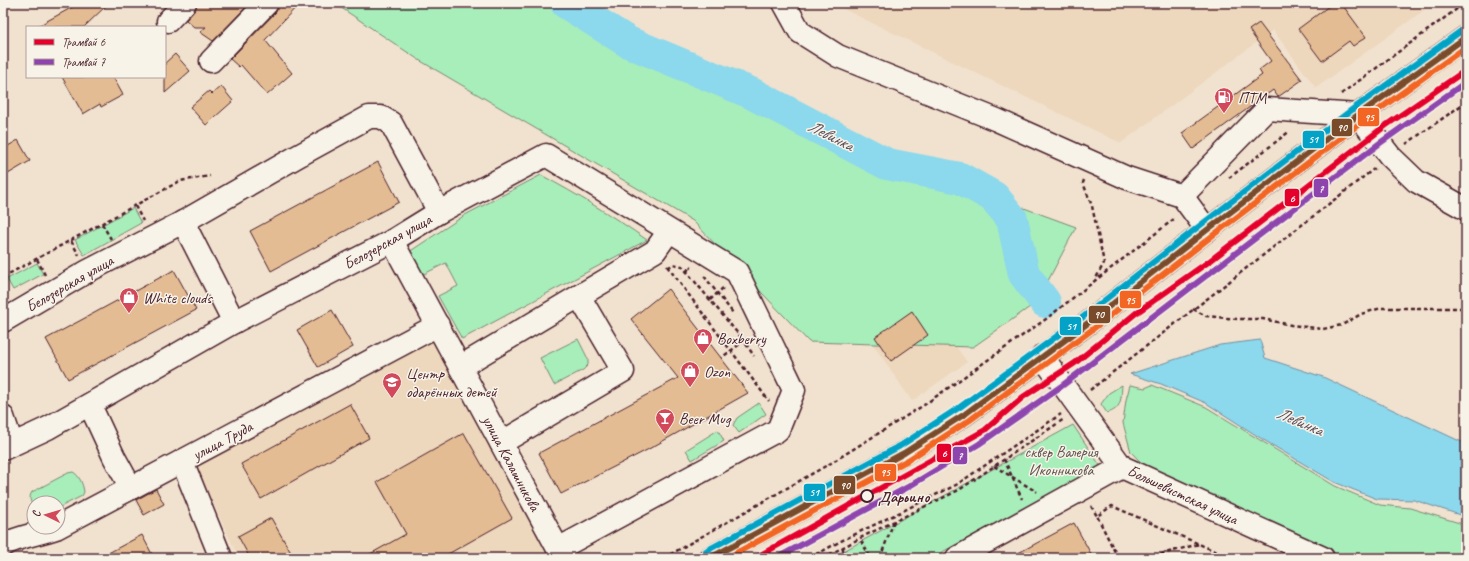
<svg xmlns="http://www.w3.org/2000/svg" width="1469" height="561" font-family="Caveat,sans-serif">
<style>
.built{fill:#edd7bd}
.green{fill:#a8eeba;stroke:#798672}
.water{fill:#8cd8ec;stroke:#728e9f}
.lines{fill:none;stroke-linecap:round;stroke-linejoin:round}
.river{stroke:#8cd8ec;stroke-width:32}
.building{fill:#e4bc94;stroke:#4a1f2b}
.minor-casing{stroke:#4a1f2b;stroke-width:25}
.major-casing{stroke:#4a1f2b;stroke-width:25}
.path{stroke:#4a1f2b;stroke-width:2.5;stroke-dasharray:4 3;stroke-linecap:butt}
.minor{stroke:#f7f3e8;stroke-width:22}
.major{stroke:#f7f3e8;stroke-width:22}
.bus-1-casing{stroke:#f7f3e8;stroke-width:9}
.bus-2-casing{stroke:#f7f3e8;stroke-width:9}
.bus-3-casing{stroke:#f7f3e8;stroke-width:9}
.bus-1{stroke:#7a4b2a;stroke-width:6}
.bus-2{stroke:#f26522;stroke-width:6}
.bus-3{stroke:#04a2c6;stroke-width:6}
.tram-1-casing{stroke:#f7f3e8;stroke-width:9}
.tram-2-casing{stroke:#f7f3e8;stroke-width:9}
.tram-1{stroke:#e4002b;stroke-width:6}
.tram-2{stroke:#8e44ad;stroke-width:6}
.stop-dot{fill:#f7f3e8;stroke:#4a1f2b;stroke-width:2}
.labels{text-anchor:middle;stroke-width:3;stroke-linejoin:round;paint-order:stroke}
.poi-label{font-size:16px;fill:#4a1f2b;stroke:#f7f3e8;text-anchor:start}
.street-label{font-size:16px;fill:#4a1f2b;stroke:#f7f3e8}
.park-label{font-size:16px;fill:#62534f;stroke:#f7f3e8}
.stop-label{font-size:16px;font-weight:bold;fill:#4a1f2b;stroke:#f7f3e8;text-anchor:start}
.water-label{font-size:17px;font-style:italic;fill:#5a4d5b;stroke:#f7f3e8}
.line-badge{stroke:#f7f3e8;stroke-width:1.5}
.badge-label{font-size:11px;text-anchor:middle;font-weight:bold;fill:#fff}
</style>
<rect width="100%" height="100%" fill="#f1e2cf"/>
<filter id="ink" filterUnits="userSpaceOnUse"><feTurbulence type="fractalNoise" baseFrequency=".025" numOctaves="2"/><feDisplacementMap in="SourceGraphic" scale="8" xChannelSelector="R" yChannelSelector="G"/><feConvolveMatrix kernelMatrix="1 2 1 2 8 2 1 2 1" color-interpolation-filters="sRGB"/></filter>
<g filter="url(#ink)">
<!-- built -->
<g class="built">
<polygon points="831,3 1434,3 1316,88 1273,30 1121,143"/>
<polygon points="924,302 967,362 912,401 870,340"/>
<polygon points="435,333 556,558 239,558 195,465"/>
</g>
<!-- green -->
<g class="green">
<polygon points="334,3 581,3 714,77 994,197 1076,227 1037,302 973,347 809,342 693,221 419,60"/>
<path d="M 541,175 C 578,195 613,216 647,240 L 462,339 L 438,296 L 458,286 L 446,263 L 422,275 L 409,252 L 465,215 Z"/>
<polygon points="133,208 141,223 84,255 75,240"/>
<polygon points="37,263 43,274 13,290 7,279"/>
<polygon points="578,339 588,359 588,365 583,370 554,385 540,358"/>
<path d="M 1122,385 C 1121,399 1122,409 1107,413 L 1101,404 L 1109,393 Z"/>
<polygon points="1130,385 1145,388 1152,385 1206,407 1335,486 1380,505 1410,508 1466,525 1466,558 1335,558 1155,477 1131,452 1123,423 1126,400"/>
<polygon points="759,403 766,414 739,433 733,425 737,418"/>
<polygon points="1073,425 1101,467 931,558 831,558"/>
<polygon points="718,430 724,441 692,460 686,450"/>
<path d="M 73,472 C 79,475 83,484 84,492 L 82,496 L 58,508 L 58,503 L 34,503 L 34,508 C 31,503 28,498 32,492 L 68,473 Z"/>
</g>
<!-- water -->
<polygon class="water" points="1260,340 1265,358 1323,377 1466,444 1466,517 1414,500 1377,499 1334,482 1262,439 1206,403 1161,384 1130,374 1220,345"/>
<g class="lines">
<!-- river -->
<polyline class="river" points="566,3 628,42 751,93 887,164 960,178 994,197 1012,219 1024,274 1045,302"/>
</g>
<!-- building -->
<g class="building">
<polygon points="80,3 109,3 84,27 36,27"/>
<polygon points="197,3 250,3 213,41 200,32 206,27 194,27 186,20 194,11"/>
<polygon points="279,3 300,3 265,40 292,73 267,95 241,65 239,67 230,59 276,12"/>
<polygon points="1333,3 1341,3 1366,37 1353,46 1349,41 1322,61 1298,29"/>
<polygon points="1259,23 1302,80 1278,97 1273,90 1193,149 1182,133 1262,75 1259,70 1271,61 1249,30"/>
<polygon points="175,54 190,71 165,93 165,63"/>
<polygon points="62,77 113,77 123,95 101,107 100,104 83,114"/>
<polygon points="221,86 233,101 206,125 190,107 209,91 212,94"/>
<polygon points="18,140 30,161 3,177 3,149"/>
<polygon points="378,162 399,202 271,271 250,231"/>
<polygon points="174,270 196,310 68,379 46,339"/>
<polygon points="668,289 748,393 647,450 561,494 539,453 678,378 631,319"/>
<polygon points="332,310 353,347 318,367 297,330"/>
<polygon points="912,311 928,335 891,361 875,337"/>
<polygon points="350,404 369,438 261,499 241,464"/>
<polygon points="464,433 512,518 441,558 363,558 406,534 377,482"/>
<polygon points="156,489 164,504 144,515 136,500"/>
<polygon points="271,518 294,558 250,558 238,536"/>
<polygon points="1074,523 1091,554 1083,558 1009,558"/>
<polygon points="142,535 154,558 99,558"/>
</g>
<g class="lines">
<!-- minor casing -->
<g class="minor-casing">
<g id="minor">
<polyline points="784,3 800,32 838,56 997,120 1127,178 1182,196 1207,230"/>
<polyline points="168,21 185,3"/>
<polyline points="211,61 267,3"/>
<polyline points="1182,196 1267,109 1358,115 1390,156 1416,181 1466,209"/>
<polyline points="439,212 546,155 737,272 794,390 778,430 558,549"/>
<polyline points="183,222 234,322"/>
<polyline points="392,241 563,558"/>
<polyline points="579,296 655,251 669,231"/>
<polyline points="3,321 88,271 183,222 298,156 369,117 381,117 391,123 439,212 392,241 234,322 48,428 3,449"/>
<polyline points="1042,356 1122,467 1323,558"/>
<polyline points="460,367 579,296 623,371 501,443"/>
<polyline points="90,405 114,457 131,488"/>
<polyline points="3,417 12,444"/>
<polyline points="182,461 221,558"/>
<path d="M 3,545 C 20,536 39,534 56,528 L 438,325"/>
<polyline points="957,558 1122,467"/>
</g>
</g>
<!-- major casing -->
<g class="major-casing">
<polyline id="major" points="710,558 904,453 965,414 1088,323 1207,230 1358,115 1466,37"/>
</g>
<!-- path -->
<g class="path">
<polyline points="1341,94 1465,3"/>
<polyline points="1406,144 1466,102"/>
<polyline points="1229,178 1290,131"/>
<polyline points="1084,180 1083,183 1092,206 1104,263 1095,280"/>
<polyline points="135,206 143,221"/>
<polyline points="102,224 111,239"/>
<polyline points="71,241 79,255"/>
<polyline points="37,259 45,275"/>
<polyline points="667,266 769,401"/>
<polyline points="668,268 673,264 682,266 744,341 721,358"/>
<polyline points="687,272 689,267 692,268"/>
<polyline points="704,276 733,313"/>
<polyline points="3,277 180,181 210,176"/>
<polyline points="710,300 723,288"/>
<polyline points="1193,309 1206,316 1237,319 1263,319 1291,325 1323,329 1342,325 1361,314 1381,308 1466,308"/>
<polyline points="747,339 744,341 754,356"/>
<polyline points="1090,390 1375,168"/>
<polyline points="1004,459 1022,499"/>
<polyline points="994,466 1037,492"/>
<polyline points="1091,506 1097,516"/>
<polyline points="861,541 871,558"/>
<polyline points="664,558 831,463 924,405 1046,319 1174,219"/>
<polyline points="810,558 839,542 956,485 1061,414"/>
<polyline points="823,558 866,535 959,490 1064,419"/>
<polyline points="843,558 843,548"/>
<polyline points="880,558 894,521"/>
<polyline points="1118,558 1097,516 1112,506 1231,558"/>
<polyline points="1147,558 1199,544"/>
</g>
<!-- minor -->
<use href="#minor" class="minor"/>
<!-- major -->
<use href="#major" class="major"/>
<!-- bus-1 casing -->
<g class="bus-1-casing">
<polyline id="bus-1" points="710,558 904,453 965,414 1088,323 1207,230 1358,115 1466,37"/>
</g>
<!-- bus-2 casing -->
<g class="bus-2-casing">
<polyline id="bus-2" points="727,558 908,460 970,420 1093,329 1212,236 1363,121 1466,47"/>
</g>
<!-- bus-3 casing -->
<g class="bus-3-casing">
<polyline id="bus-3" points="706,551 900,446 960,407 1083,317 1202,224 1353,109 1461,31"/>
</g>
<!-- bus-1 -->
<use href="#bus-1" class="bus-1"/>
<!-- bus-2 -->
<use href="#bus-2" class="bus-2"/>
<!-- bus-3 -->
<use href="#bus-3" class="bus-3"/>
<!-- tram-1 casing -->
<g class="tram-1-casing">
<polyline id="tram-1" points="755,558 985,430 1023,397 1075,363 1136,313 1211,260 1385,126 1466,70"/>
</g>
<!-- tram-2 casing -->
<g class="tram-2-casing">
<polyline id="tram-2" points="777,558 908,487 979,444 1063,385 1380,143 1466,82"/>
</g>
<!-- tram-1 -->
<use href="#tram-1" class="tram-1"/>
<!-- tram-2 -->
<use href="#tram-2" class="tram-2"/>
</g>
</g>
<!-- icons -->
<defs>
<g id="fuel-pin" transform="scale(1)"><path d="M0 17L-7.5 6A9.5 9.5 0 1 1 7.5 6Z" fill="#d1495b" stroke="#f7f3e8"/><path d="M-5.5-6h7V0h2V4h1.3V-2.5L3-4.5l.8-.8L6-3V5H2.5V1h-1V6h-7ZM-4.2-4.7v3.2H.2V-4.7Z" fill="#fff"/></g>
<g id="shop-pin" transform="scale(1)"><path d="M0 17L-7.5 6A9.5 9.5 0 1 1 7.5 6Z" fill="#d1495b" stroke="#f7f3e8"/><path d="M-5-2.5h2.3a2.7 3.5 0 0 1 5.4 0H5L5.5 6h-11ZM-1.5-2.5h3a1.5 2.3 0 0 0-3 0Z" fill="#fff"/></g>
<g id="school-pin" transform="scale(1)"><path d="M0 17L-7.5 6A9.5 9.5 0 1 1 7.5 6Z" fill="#d1495b" stroke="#f7f3e8"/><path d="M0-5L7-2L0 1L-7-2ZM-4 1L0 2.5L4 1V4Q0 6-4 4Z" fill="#fff"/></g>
<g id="bar-pin" transform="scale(1)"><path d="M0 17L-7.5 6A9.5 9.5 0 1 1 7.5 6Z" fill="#d1495b" stroke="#f7f3e8"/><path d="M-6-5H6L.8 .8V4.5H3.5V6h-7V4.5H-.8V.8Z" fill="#fff"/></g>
</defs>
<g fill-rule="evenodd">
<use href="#fuel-pin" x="1224" y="97"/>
<use href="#shop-pin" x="129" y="297"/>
<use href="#shop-pin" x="703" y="338"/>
<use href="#shop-pin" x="690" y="371"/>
<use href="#school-pin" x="392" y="382"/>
<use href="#bar-pin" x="665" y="418"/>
</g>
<!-- markers -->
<circle class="stop-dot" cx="867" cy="496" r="6"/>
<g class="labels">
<!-- poi labels -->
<g class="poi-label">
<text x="1238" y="103">ПТМ</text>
<text x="143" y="303">White clouds</text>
<text x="717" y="344">Boxberry</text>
<text x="704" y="377">Ozon</text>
<text x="406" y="379">Центр<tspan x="406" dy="18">одарённых детей</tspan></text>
<text x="679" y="424">Beer Mug</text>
</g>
<!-- street labels -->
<g class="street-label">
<text transform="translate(387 241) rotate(-29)" y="6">Белозерская улица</text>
<text transform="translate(69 283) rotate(-30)" y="6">Белозерская улица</text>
<text transform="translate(222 440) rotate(-28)" y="6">улица Труда</text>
<text transform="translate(512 463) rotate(62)" y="6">улица Калашникова</text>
<text transform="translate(1183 494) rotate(25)" y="6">Большевистская улица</text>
</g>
<!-- park labels -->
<g class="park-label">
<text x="1061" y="457">сквер Валерия<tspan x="1061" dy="18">Иконникова</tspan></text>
</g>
<!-- stop labels -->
<g class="stop-label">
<text x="878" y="502">Дарьино</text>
</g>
<!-- water labels -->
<g class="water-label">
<text transform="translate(831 135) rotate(27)" y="6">Левинка</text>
<text transform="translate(1300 421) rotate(23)" y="6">Левинка</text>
</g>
</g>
<g class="line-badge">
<rect x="1357" y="107" width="23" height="20" rx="4" fill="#f26522"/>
<rect x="1331" y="118" width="22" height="19" rx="4" fill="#7a4b2a"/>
<rect x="1302" y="130" width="23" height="19" rx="4" fill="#04a2c6"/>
<rect x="1313" y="178" width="16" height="20" rx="4" fill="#8e44ad"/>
<rect x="1284" y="188" width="16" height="19" rx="4" fill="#e4002b"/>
<rect x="1119" y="290" width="23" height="19" rx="4" fill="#f26522"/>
<rect x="1088" y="305" width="23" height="19" rx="4" fill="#7a4b2a"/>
<rect x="1059" y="316" width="23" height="20" rx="4" fill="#04a2c6"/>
<rect x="936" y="443" width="16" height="20" rx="4" fill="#e4002b"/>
<rect x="952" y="446" width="16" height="19" rx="4" fill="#8e44ad"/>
<rect x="874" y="463" width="23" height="19" rx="4" fill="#f26522"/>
<rect x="833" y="475" width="23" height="20" rx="4" fill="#7a4b2a"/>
<rect x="803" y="483" width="23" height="19" rx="4" fill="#04a2c6"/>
</g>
<g class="badge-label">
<text x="1369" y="121">95</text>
<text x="1342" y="131">90</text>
<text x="1313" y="143">51</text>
<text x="1321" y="192">7</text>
<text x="1292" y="202">6</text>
<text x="1130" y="304">95</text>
<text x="1099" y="318">90</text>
<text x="1071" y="330">51</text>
<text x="944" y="457">6</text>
<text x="960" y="459">7</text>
<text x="885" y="476">95</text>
<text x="845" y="489">90</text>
<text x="814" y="496">51</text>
</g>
<!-- margin -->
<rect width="1469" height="561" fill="none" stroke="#f7f3e8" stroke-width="16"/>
<rect x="8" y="8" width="1453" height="545" fill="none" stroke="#4a1f2b" stroke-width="1.5" filter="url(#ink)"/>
<!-- legend -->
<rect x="26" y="26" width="140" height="52" fill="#f7f3e8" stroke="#b29e9c"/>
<rect x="34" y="39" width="20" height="6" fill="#e4002b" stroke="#b29e9c"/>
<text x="62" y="46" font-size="12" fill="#4a1f2b">Трамвай 6</text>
<rect x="34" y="59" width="20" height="6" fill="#8e44ad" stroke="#b29e9c"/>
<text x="62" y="66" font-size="12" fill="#4a1f2b">Трамвай 7</text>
<!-- north arrow -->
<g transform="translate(46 515) rotate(275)"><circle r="19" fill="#f7f3e8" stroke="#b29e9c"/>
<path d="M0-3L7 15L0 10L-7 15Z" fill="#d1495b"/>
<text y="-6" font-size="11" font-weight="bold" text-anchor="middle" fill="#4a1f2b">С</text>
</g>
</svg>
